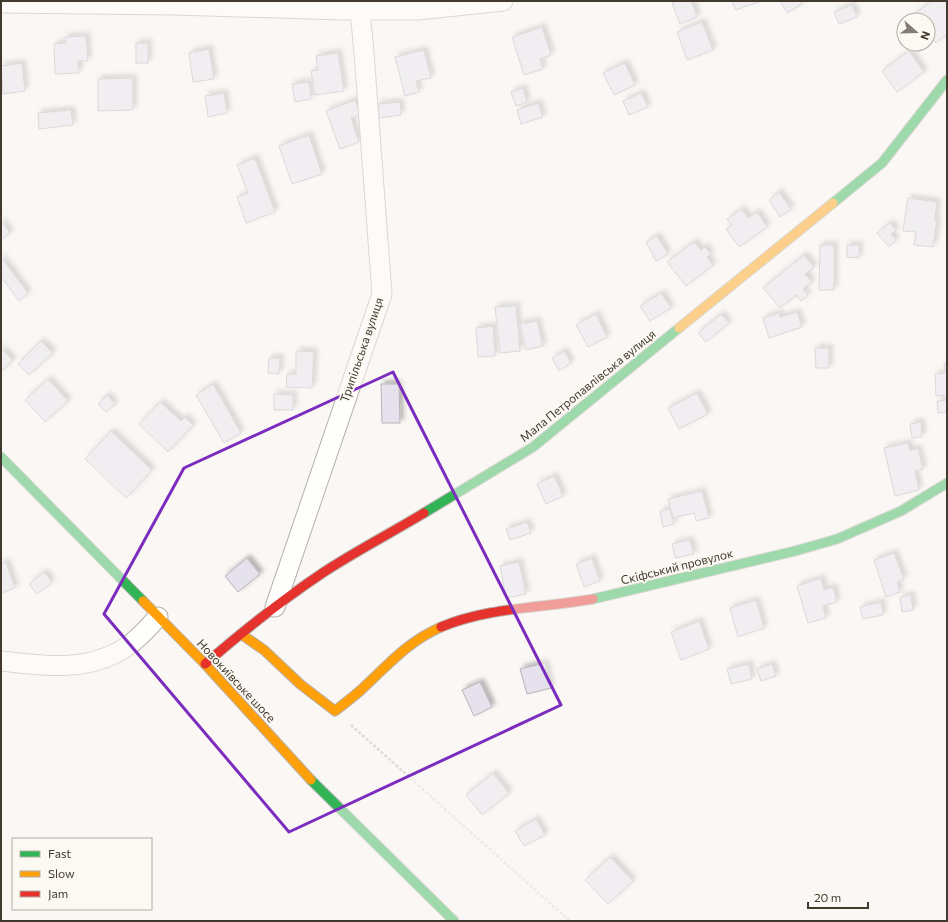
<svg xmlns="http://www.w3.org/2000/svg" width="948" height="922" font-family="Commissioner,sans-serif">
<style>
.building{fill:#e5e2ed;stroke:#b7b4b9;filter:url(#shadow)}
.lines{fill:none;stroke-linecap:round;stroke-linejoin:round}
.street-casing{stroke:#b6b1ab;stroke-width:21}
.fast-casing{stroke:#b6b1ab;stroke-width:11}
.slow-casing{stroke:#b6b1ab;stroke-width:11}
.jam-casing{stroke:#b6b1ab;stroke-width:11}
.path{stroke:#dddcda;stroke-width:2.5;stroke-dasharray:3 2;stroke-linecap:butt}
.street{stroke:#fefefd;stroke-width:19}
.fast{stroke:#30b455;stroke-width:9}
.slow{stroke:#ff9f0a;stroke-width:9}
.jam{stroke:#e5322d;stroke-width:9}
.marked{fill:none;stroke:#7b2cbf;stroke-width:3;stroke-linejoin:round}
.labels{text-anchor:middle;stroke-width:3.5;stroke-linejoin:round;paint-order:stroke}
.street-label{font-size:12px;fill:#423a2f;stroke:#fcf8f2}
</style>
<defs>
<filter id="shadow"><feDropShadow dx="3.5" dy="-3.5" stdDeviation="2" flood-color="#0004"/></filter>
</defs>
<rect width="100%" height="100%" fill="#faf7f4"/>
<!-- building -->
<g class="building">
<polygon points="678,1 691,1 697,17 680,24 672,3"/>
<polygon points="732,1 761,1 736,10"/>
<polygon points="780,1 800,1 802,4 787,13"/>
<polygon points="931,1 947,1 947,34 936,43 928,34 928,20 916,20 913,16"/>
<polygon points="852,5 857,17 839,24 834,12"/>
<polygon points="702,22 713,50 687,60 677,32"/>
<polygon points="542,27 551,55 540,59 543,69 524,75 512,37"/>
<polygon points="86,36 88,61 78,61 79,73 55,74 54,44 66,43 65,37"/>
<rect x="136" y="43" width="12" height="20"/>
<polygon points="209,49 214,79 193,82 189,53"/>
<polygon points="424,50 431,78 416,81 419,92 405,96 395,57"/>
<polygon points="909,51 924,72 897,92 882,71"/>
<polygon points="338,53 344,91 315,95 311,71 318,70 316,56"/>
<polygon points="22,63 25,91 3,94 1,66"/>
<polygon points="625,63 635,85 614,95 603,73"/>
<polygon points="133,78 133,110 98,111 98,79"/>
<polygon points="309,82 311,99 295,102 292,84"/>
<polygon points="523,88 527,102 516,106 511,92"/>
<polygon points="224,93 227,113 208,117 205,96"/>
<polygon points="641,93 648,107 629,115 623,101"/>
<polygon points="355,100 361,115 351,118 359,142 340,149 326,111"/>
<polygon points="400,102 401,115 379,118 378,104"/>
<polygon points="538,103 543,117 521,124 517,110"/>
<polygon points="71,110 73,125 39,129 38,113"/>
<polygon points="309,135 322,174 292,184 279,146"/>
<polygon points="255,158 275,212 246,223 237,197 248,193 237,165"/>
<polygon points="779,192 791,209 780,217 769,200"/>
<polygon points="908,198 937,202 935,221 937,221 933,247 914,245 916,232 903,231"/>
<polygon points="742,209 748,218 757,212 767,227 739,247 726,229 732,225 727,219"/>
<polygon points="1,220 10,233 1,240"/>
<polygon points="890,223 896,230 891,234 896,240 889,247 877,233"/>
<polygon points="657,236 668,254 656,261 646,242"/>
<polygon points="694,242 701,250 705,247 711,254 707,257 713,265 686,286 667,262"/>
<polygon points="820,245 834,245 834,290 819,290"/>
<polygon points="847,245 859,245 859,258 847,257"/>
<polygon points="804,255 814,267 805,274 812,282 803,289 808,295 801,301 796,295 780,308 763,288"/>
<polygon points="1,257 28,293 19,301 1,277"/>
<polygon points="661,293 671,308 650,321 640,306"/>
<polygon points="516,306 520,351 500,353 495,307"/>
<polygon points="797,312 802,327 769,338 763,318 779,313 780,317"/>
<polygon points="596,314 607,337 588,347 576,325"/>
<polygon points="721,314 729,323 706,342 698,333"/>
<polygon points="537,321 543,346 526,350 520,324"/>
<polygon points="493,326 495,356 478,357 476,328"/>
<polygon points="41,341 53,353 29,375 18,364"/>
<polygon points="1,348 13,360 1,372"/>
<polygon points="815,348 829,348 829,368 816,368"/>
<polygon points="296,351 314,352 312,388 286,387 287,374 296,374"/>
<polygon points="564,351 571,363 559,371 552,358"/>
<polygon points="269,358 280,358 279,374 268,373"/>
<polygon points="944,363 947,363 947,395 936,396 935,374 945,373"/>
<polygon points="48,379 68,401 45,422 25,400"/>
<polygon points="213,384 241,433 224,443 196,395"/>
<polygon points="381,384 399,384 400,423 382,423"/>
<polygon points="697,393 708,414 679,429 668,408"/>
<polygon points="274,394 293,395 293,410 274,410"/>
<polygon points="107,395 115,404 106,412 98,404"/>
<polygon points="947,400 947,412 938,413 937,401"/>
<polygon points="160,402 181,421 185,417 193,425 168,452 139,424"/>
<polygon points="921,422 922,437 912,438 910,424"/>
<polygon points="111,431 152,470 126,498 85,459"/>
<polygon points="908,443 910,450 918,449 923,469 915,471 919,490 895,496 884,448"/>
<polygon points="554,476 563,496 546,504 537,484"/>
<polygon points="702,491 709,518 696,521 694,513 673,518 668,499"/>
<polygon points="670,509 674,524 663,527 660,511"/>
<polygon points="527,522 531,533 510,540 506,529"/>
<polygon points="690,540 694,554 675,558 672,544"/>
<polygon points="894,553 904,579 897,582 900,592 886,597 874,560"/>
<polygon points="247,558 260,574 238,592 225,576"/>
<polygon points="592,558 600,581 584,587 576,564"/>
<polygon points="6,562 15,588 1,593 1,564"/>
<polygon points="519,562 526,594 506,598 500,566"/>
<polygon points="44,572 52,582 37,594 29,584"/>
<polygon points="821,578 824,590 833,587 837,602 823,606 826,618 808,623 797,586"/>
<polygon points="911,595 913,610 902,612 900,597"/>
<polygon points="756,600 764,628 738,637 730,608"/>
<polygon points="881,602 883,615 863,619 860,607"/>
<polygon points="699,621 709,649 681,660 671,632"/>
<polygon points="545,663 551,688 527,694 520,669"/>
<polygon points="749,664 752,679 731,684 727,669"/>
<polygon points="772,664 776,676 761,681 757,669"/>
<polygon points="480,682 492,707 474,716 462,690"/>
<polygon points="493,773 509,793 482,815 466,795"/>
<polygon points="536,819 545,835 524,846 515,831"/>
<polygon points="610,857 633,881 608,904 585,880"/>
</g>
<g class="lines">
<!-- street casing -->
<g class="street-casing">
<g id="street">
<polyline points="1,3 175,5 342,10 418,10 503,1"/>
<polyline points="275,607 382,294 364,53 360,10"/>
<path d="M 1,661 C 39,665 80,672 116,653 C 133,645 146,630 158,617"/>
</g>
</g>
<!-- fast casing -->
<g class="fast-casing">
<g id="fast">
<polyline points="833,203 882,163 947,80"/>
<polyline points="1,457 143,601"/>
<polyline points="424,513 533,447 679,328"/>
<polyline points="593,599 795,551 837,539 901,511 947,483"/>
<polyline points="311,780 454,921"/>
</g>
</g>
<!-- slow casing -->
<g class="slow-casing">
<g id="slow">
<polyline points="679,328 833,203"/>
<polyline points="143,601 205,664 311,780"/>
<path d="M 241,634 L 264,650 L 300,684 L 335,711 C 344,704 353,697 361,690 C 388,665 407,642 441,627"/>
</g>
</g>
<!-- jam casing -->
<g class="jam-casing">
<g id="jam">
<path d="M 441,627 C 488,607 543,608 593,599"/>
<path d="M 205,664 C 243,631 282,600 324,572 C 356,551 391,533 424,513"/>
</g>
</g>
<!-- path -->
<polyline class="path" points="351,725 570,921"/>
<!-- street -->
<use href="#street" class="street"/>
<!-- fast -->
<use href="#fast" class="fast"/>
<!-- slow -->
<use href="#slow" class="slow"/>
<!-- jam -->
<use href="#jam" class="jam"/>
</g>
<!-- marked area -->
<path d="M0 0H948V922H0ZM 393,372 L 561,705 L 289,832 L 104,614 L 184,468 Z" fill="#faf7f4" fill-opacity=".55" fill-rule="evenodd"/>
<path class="marked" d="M 393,372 L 561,705 L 289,832 L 104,614 L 184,468 Z"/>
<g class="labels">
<!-- street labels -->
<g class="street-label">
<text transform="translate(362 350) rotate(-71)" y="4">Трипільська вулиця</text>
<text transform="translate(588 386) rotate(-39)" y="4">Мала Петропавлівська вулиця</text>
<text transform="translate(677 567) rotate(-14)" y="4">Скіфський провулок</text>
<text transform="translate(236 681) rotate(47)" y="4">Новокиївське шосе</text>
</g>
</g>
<!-- border -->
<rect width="948" height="922" fill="none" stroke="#423a2f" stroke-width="4"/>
<!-- legend -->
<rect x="12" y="838" width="140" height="72" fill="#fcf8f2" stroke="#b2aca4"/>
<rect x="20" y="851" width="20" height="6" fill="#30b455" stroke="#b2aca4"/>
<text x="48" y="858" font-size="12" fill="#423a2f">Fast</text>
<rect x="20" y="871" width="20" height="6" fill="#ff9f0a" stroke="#b2aca4"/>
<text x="48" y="878" font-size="12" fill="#423a2f">Slow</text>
<rect x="20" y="891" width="20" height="6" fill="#e5322d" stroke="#b2aca4"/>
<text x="48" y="898" font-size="12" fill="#423a2f">Jam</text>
<!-- north arrow -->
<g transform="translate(916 32) rotate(110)"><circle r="19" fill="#fcf8f2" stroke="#b2aca4"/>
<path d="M0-3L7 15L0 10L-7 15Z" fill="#827c74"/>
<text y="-6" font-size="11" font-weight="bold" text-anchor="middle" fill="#423a2f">N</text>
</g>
<!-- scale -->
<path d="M808 902v6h60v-6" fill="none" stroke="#423a2f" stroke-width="2"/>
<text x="814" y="902" font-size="12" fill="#423a2f" stroke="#fcf8f2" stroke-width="3" paint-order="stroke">20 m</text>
</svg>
